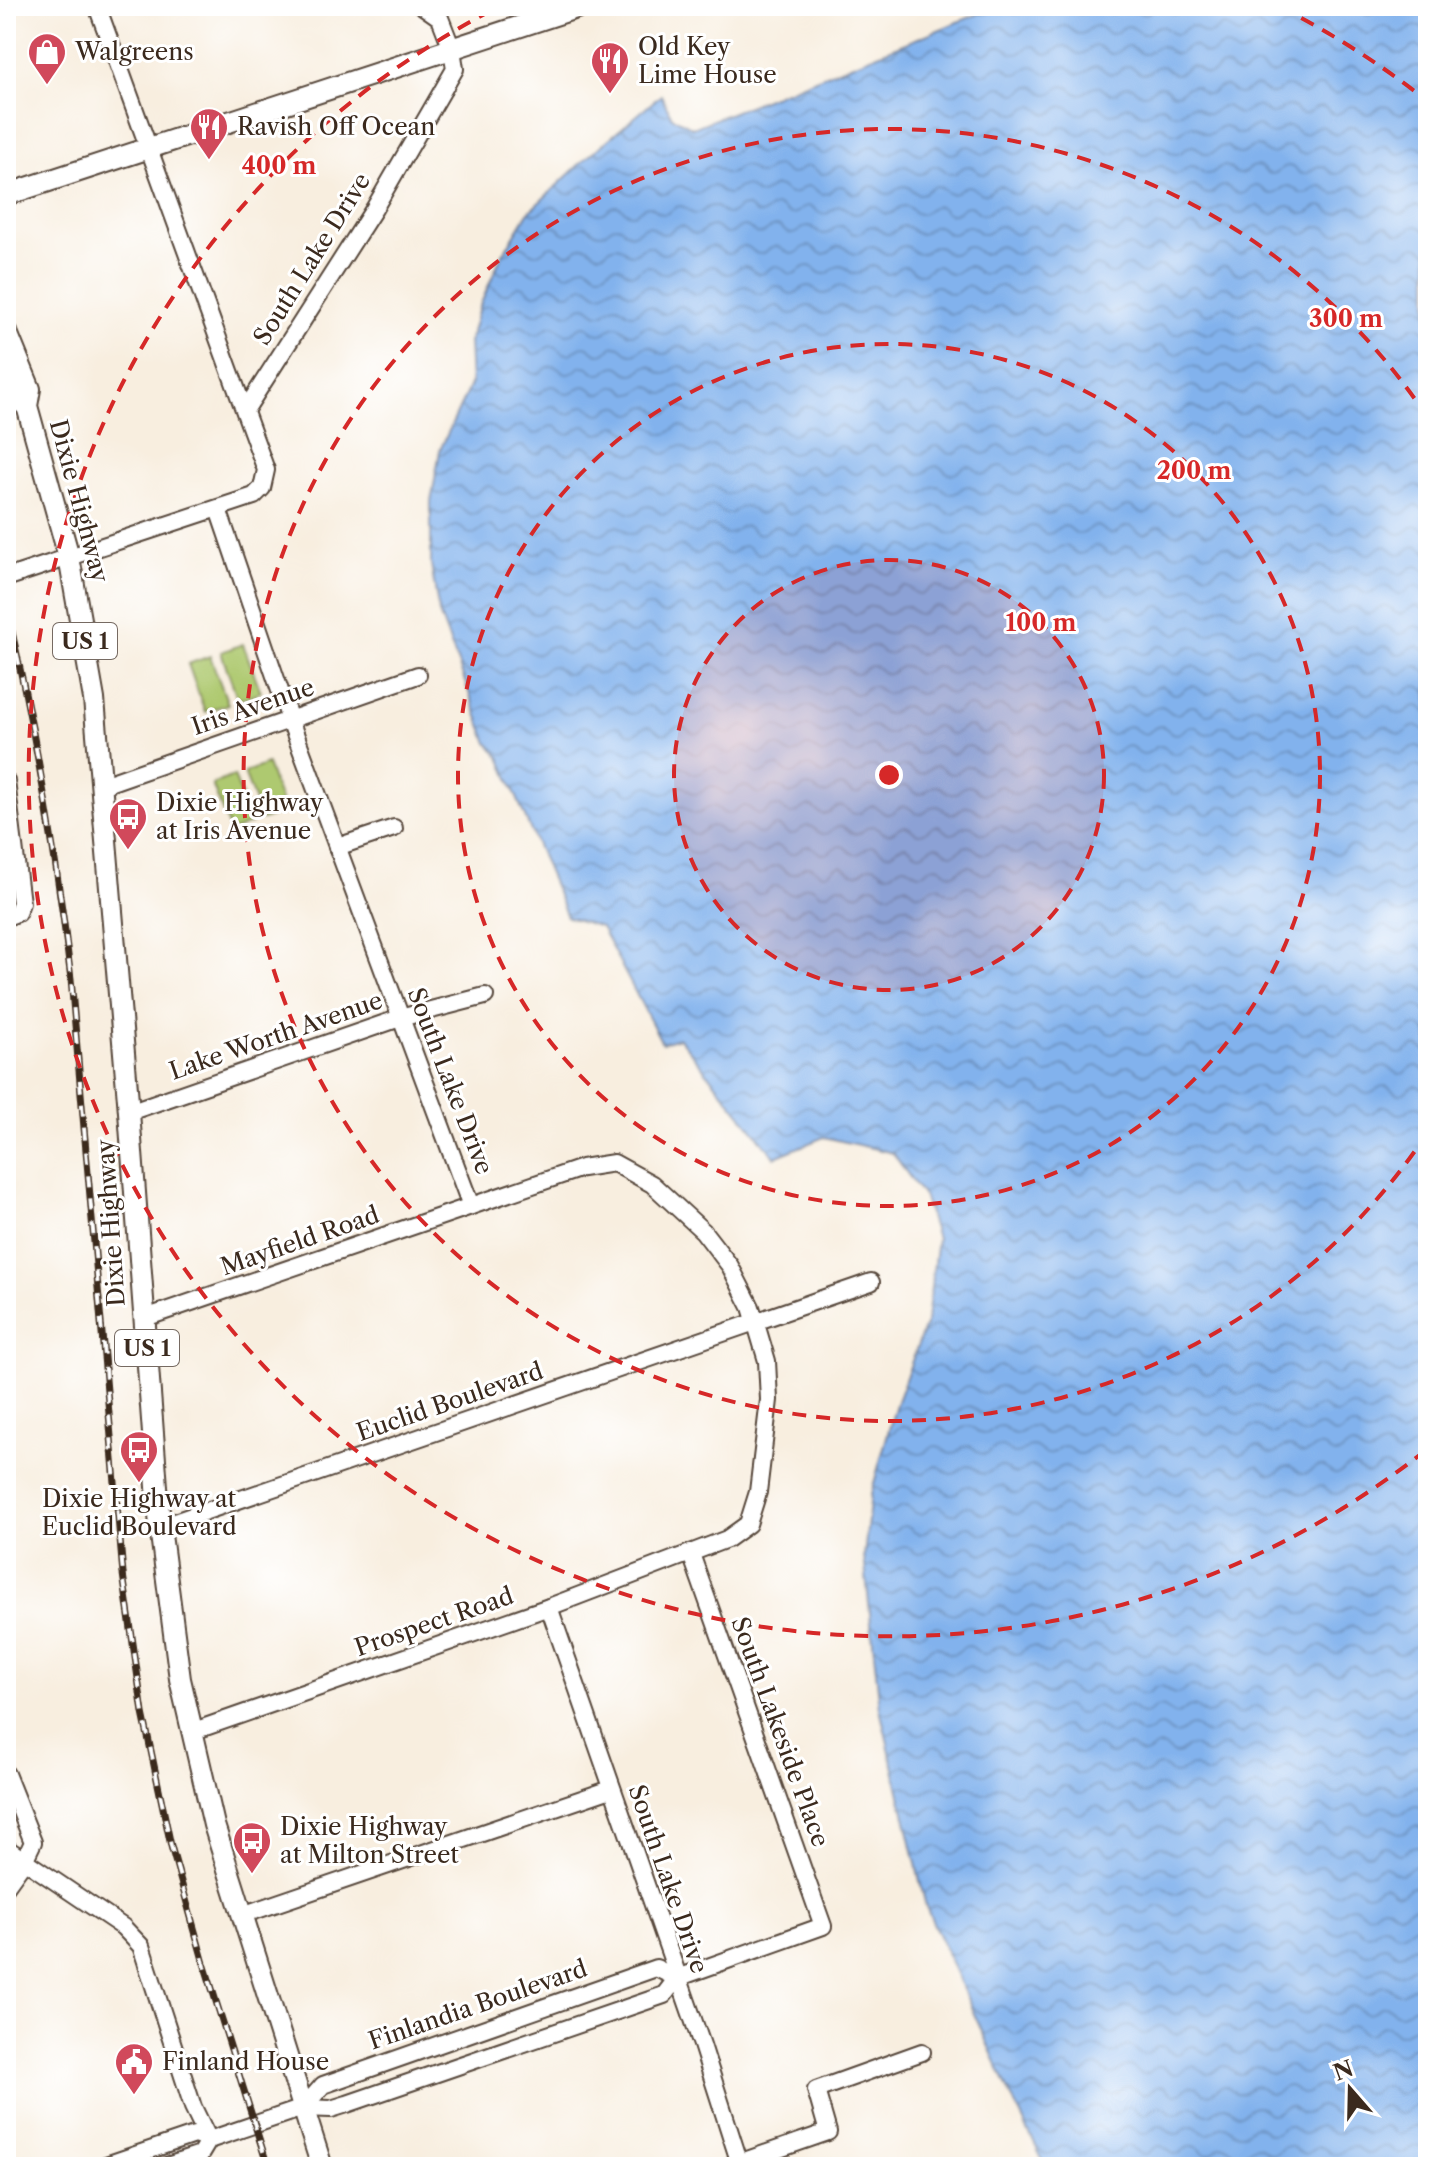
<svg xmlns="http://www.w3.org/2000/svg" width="1434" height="2173" font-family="'Libre Caslon Text',serif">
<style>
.garden{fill:#aec96f;stroke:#747a46;stroke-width:2}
.water{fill:url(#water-waves);stroke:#5e6e86;stroke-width:2}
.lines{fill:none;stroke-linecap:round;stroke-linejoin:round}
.minor-casing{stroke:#57473b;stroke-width:20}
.major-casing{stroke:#57473b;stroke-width:24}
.minor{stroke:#fff;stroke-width:16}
.major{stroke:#fff;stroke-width:20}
.rail-casing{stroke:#3b2a1e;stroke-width:7}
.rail{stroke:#fff;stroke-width:4;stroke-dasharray:12;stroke-linecap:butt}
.ring{fill:none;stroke:#d62828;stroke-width:4;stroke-dasharray:14 10}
.labels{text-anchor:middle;stroke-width:6;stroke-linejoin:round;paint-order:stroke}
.shield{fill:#fff;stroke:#766a62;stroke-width:2}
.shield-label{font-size:22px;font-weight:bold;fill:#3b2a1e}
.poi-label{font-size:24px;fill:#3b2a1e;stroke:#fff;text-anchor:start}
.street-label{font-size:24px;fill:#3b2a1e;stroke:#fff}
.centre{fill:#d62828;stroke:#fff;stroke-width:4}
.ring-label{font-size:24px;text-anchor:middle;font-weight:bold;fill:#d62828;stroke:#fff;stroke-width:6;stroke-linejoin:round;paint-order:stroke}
</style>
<defs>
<pattern id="water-waves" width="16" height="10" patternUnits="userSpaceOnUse" patternTransform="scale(2)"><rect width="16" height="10" fill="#82b2ed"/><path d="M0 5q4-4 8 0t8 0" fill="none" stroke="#6c91bf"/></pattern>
</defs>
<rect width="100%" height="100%" fill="#fff"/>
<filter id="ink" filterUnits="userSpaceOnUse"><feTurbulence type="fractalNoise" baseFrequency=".0125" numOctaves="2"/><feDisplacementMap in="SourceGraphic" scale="16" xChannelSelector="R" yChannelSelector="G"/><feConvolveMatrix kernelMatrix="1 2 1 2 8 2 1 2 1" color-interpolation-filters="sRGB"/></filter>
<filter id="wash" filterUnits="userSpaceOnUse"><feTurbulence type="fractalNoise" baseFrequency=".006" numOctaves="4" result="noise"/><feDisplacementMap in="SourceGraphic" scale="32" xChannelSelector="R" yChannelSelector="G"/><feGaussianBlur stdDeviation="1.8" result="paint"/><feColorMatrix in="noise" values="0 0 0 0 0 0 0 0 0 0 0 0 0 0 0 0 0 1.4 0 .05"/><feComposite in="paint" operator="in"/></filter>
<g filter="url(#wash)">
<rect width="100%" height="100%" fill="#f8eedf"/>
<!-- garden -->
<g class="garden">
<polygon points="243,644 261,692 238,700 221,652"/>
<polygon points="210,656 228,704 205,712 188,664"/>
<polygon points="267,764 284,812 262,820 244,773"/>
<polygon points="234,776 252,823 230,832 212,784"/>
</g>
<!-- water -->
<polygon class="water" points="998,6 1428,6 1428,2167 1046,2167 1011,2096 926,1907 880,1709 864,1556 871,1494 896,1404 927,1320 937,1239 924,1198 893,1153 824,1137 775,1157 679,1038 662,1043 601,927 567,917 500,757 488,743 439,613 431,565 431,502 440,450 471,383 469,342 479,308 500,259 528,213 583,161 661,95 672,117 693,128"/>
</g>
<g filter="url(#ink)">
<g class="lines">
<!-- minor casing -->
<g class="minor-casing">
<g id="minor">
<polyline points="246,409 374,209 455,69 452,49 440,18 423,6"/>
<polyline points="218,509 290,720 471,1206"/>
<polyline points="6,578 254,496 262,488 266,470 97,6"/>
<polyline points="6,781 21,903 17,913 6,917"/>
<polyline points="103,785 418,675"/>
<polyline points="337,847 394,828"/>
<polyline points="129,1112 400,1018 485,996"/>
<polyline points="145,1318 582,1168 614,1163 652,1184 703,1231 730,1266 751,1307 767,1361 769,1400 758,1492 748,1524 727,1539 549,1607 191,1732"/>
<polyline points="160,1527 871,1282"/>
<polyline points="549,1607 702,2045 741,2167"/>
<polyline points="6,1774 33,1842 24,1861 6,1886"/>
<polyline points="6,1848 123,1927 141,1946 193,2107 209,2140"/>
<polyline points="242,1915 611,1789"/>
<polyline points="303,2108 323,2085 656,1968 677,1978"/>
<polyline points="100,2167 194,2135 209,2140 303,2108 331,2109 347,2104 664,1995 677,1978 823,1926 691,1554"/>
<polyline points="164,2167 200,2155 209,2140"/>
<polyline points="727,2167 828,2132 816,2090 922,2052"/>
</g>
</g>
<!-- major casing -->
<g class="major-casing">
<g id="major">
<polyline points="6,195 582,6"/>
<polyline points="6,330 30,389 27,406 69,557 94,699 129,1112 160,1527 180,1679 214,1825 322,2167"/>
<polyline points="6,379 12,396 27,406"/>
</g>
</g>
<!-- minor -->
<use href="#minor" class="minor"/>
<!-- major -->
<use href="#major" class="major"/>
<!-- rail casing -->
<g class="rail-casing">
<path id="rail" d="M 6,606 C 35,729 56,853 71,979 L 123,1574 L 143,1713 L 171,1846 L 203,1960 L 268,2167"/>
</g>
<!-- rail -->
<use href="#rail" class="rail"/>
</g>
</g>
<!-- distance rings -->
<circle cx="889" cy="775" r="215" fill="#d62828" fill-opacity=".12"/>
<g class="ring">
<circle cx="889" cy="775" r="215"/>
<circle cx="889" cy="775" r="431"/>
<path d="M1428 1132A646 646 0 1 1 1428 418"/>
<path d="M1426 1450A862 862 0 1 1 498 7M1280 7A862 862 0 0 1 1426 100"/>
</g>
<!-- icons -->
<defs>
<g id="shop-pin" transform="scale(2)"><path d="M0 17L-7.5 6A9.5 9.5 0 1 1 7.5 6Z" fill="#d1495b" stroke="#fff"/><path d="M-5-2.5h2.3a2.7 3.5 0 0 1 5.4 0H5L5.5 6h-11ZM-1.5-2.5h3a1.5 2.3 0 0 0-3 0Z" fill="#fff"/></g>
<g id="restaurant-pin" transform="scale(2)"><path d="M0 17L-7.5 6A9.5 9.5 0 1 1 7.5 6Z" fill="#d1495b" stroke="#fff"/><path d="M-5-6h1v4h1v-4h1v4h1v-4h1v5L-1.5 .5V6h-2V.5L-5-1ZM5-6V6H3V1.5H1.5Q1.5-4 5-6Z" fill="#fff"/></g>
<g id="bus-pin" transform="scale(2)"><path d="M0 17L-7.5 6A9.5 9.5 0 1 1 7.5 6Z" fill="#d1495b" stroke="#fff"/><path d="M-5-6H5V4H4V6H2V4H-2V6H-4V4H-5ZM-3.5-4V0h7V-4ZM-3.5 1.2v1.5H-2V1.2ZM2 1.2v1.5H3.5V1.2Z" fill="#fff"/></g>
<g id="civic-pin" transform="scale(2)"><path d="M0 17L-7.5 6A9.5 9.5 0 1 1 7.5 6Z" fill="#d1495b" stroke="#fff"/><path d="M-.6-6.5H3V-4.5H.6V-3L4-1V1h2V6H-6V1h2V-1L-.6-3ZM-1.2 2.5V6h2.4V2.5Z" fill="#fff"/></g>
</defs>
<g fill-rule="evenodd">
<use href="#shop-pin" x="47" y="52"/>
<use href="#restaurant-pin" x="610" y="61"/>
<use href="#restaurant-pin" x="209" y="127"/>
<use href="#bus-pin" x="128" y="817"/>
<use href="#bus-pin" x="139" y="1450"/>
<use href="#bus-pin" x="252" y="1841"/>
<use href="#civic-pin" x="134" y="2062"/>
</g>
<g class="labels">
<!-- shield labels -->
<g class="shield">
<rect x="53" y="623" width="64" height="36" rx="6"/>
<rect x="115" y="1330" width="64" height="36" rx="6"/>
</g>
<g class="shield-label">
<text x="85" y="649">US 1</text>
<text x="147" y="1356">US 1</text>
</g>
<!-- poi labels -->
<g class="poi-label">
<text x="638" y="55">Old Key<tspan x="638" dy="28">Lime House</tspan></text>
<text x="75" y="60">Walgreens</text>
<text x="237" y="135">Ravish Off Ocean</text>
<text x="156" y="811">Dixie Highway<tspan x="156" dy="28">at Iris Avenue</tspan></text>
<text x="139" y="1507" text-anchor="middle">Dixie Highway at<tspan x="139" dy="28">Euclid Boulevard</tspan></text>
<text x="280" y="1835">Dixie Highway<tspan x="280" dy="28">at Milton Street</tspan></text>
<text x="162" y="2070">Finland House</text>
</g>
<!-- street labels -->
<g class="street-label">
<text transform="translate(312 259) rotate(-58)" y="8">South Lake Drive</text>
<text transform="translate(79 501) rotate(75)" y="8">Dixie Highway</text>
<text transform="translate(253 707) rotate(-19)" y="8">Iris Avenue</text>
<text transform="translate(276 1036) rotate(-19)" y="8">Lake Worth Avenue</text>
<text transform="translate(450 1081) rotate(69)" y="8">South Lake Drive</text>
<text transform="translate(111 1223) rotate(-94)" y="8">Dixie Highway</text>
<text transform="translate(300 1241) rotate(-19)" y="8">Mayfield Road</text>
<text transform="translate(450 1402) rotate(-19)" y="8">Euclid Boulevard</text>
<text transform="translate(434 1622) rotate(-19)" y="8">Prospect Road</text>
<text transform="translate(780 1732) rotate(70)" y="8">South Lakeside Place</text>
<text transform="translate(668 1879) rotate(71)" y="8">South Lake Drive</text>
<text transform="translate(478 2005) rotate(-19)" y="8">Finlandia Boulevard</text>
</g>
</g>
<circle cx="889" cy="775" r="12" class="centre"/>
<g class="ring-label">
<text x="279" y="174">400 m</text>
<text x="1346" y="327">300 m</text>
<text x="1194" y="479">200 m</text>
<text x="1041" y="631">100 m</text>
</g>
<!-- margin -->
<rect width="1434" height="2173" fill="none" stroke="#fff" stroke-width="32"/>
<!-- north arrow -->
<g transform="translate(1350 2089) rotate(340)" stroke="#ffffff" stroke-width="6" paint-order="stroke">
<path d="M0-6L14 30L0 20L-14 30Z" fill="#3b2a1e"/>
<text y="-12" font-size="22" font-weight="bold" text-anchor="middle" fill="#3b2a1e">N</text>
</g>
</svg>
